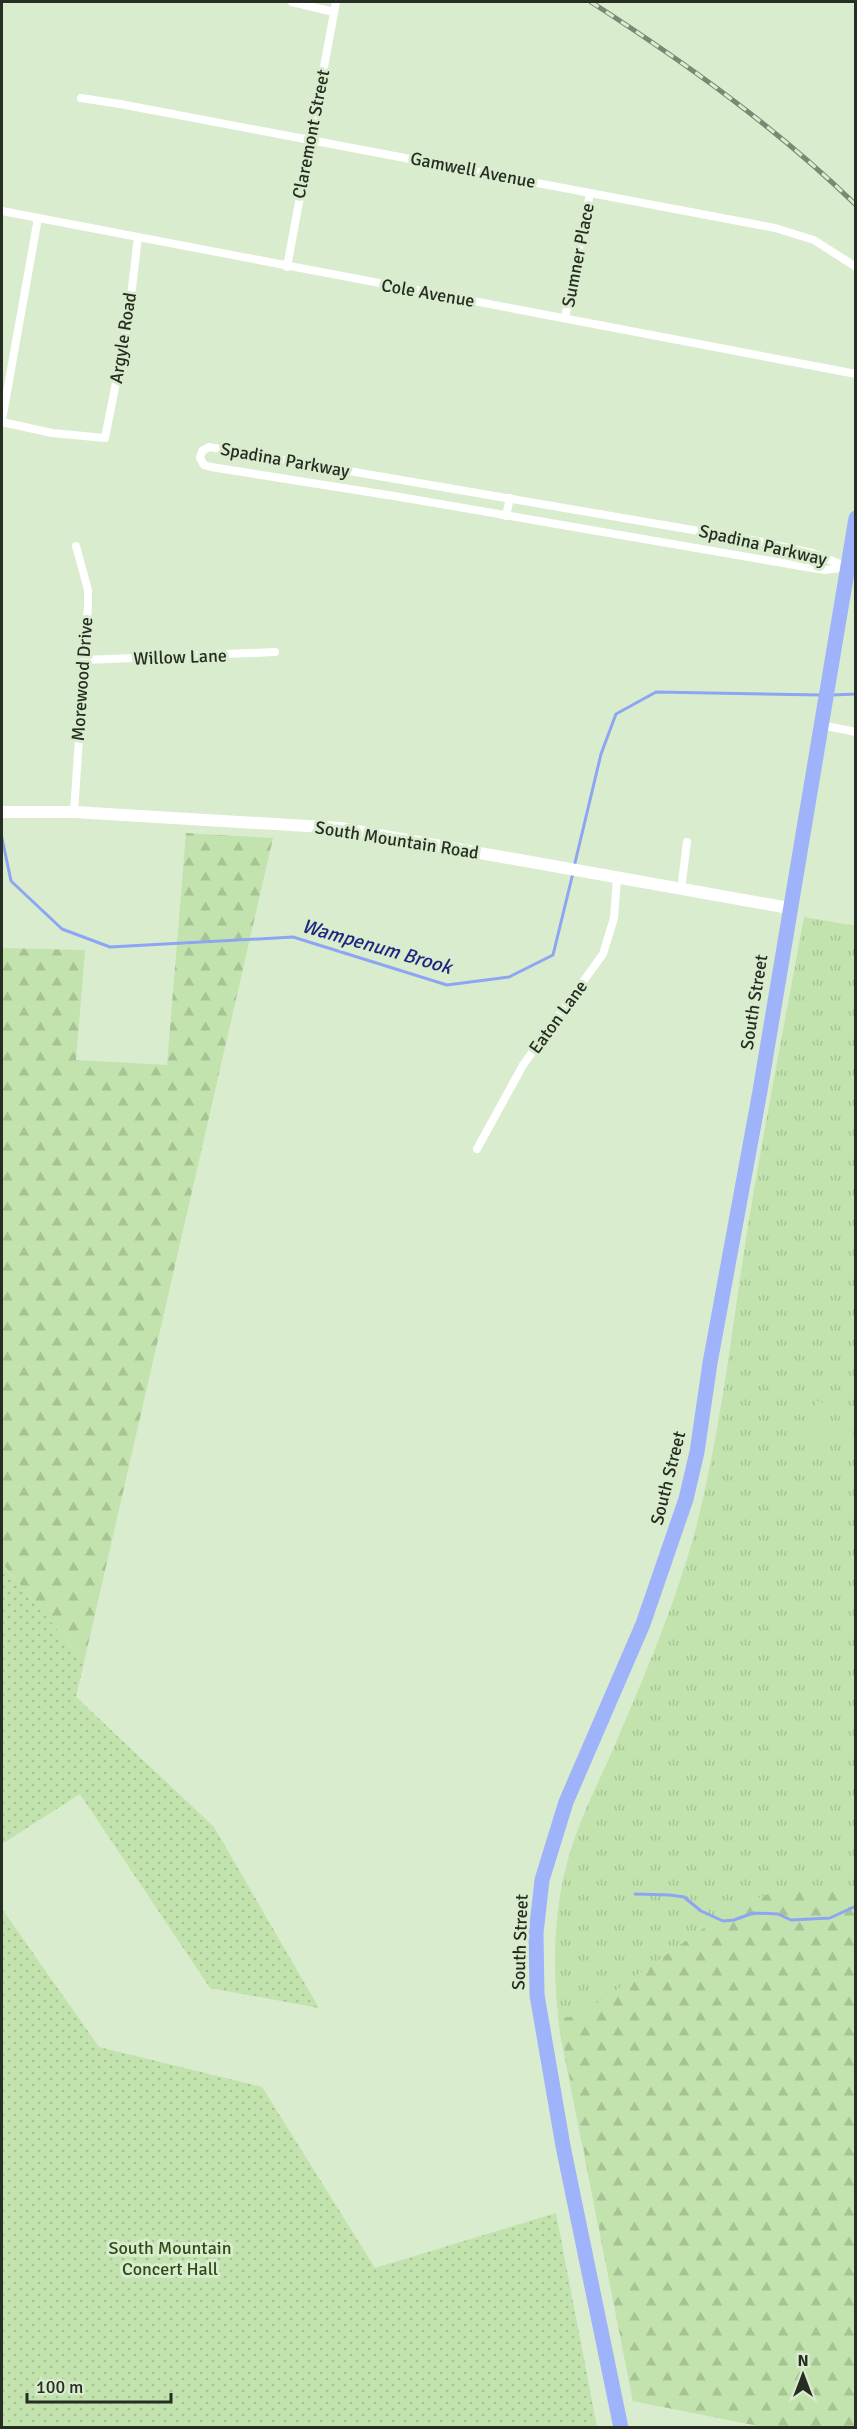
<svg xmlns="http://www.w3.org/2000/svg" width="857" height="2429" font-family="Signika,sans-serif">
<style>
.grass{fill:url(#grass-tufts)}
.forest{fill:url(#forest-firs)}
.park{fill:url(#park-dots)}
.pitch{fill:#c2e3ae}
.lines{fill:none;stroke-linecap:round;stroke-linejoin:round}
.stream{stroke:#8ea5f3;stroke-width:3}
.street{stroke:#fff;stroke-width:8}
.secondary{stroke:#fff;stroke-width:12}
.highway{stroke:#9eb3fa;stroke-width:15}
.rail-casing{stroke:#7c8874;stroke-width:5}
.rail{stroke:#d9ecce;stroke-width:3;stroke-dasharray:9;stroke-linecap:butt}
.labels{text-anchor:middle;stroke-width:6;stroke-linejoin:round;paint-order:stroke}
.street-label{font-size:18px;fill:#262d22;stroke:#d9ecce}
.park-label{font-size:18px;fill:#2e4c17;stroke:#d9ecce}
.water-label{font-size:20px;font-style:italic;fill:#1e277f;stroke:#d9ecce}
</style>
<defs>
<pattern id="grass-tufts" width="24" height="20" patternUnits="userSpaceOnUse" patternTransform="scale(1.5)"><rect width="24" height="20" fill="#c2e3ae"/><path d="M3 7l-1-3M5 7V3M7 7l1-3M15 17l-1-3M17 17v-4M19 17l1-3" fill="none" stroke="#a7c395"/></pattern>
<pattern id="forest-firs" width="22" height="20" patternUnits="userSpaceOnUse" patternTransform="scale(1.5)"><rect width="22" height="20" fill="#c2e3ae"/><path d="M5 1l3.5 6h-7zM16 11l3.5 6h-7z" fill="#a7c395"/></pattern>
<pattern id="park-dots" width="8" height="8" patternUnits="userSpaceOnUse" patternTransform="scale(1.5)"><rect width="8" height="8" fill="#c2e3ae"/><path d="M2 2h.1M6 6h.1" fill="none" stroke="#a7c395" stroke-width="1.8" stroke-linecap="round"/></pattern>
</defs>
<rect width="100%" height="100%" fill="#d9ecce"/>
<!-- grass -->
<path class="grass" d="M 804,917 L 856,926 L 855,2427 L 764,2427 L 633,2401 L 561,2039 C 553,1986 552,1924 565,1871 C 575,1828 596,1788 614,1747 C 645,1675 677,1600 697,1524 C 721,1428 732,1329 747,1232 C 764,1127 785,1022 804,917 Z"/>
<!-- forest -->
<g class="forest">
<polygon points="186,833 273,838 84,1662 2,1563 2,948 85,950 76,1060 167,1065"/>
<path d="M 803,1885 C 821,1889 843,1890 855,1905 L 855,2427 L 764,2427 L 633,2401 L 558,2017 L 570,2017 L 586,2011 L 734,1907 L 785,1888 Z"/>
</g>
<!-- park -->
<g class="park">
<polygon points="2,1563 84,1662 76,1697 214,1827 319,2008 210,1988 80,1794 2,1844"/>
<polygon points="2,1909 99,2047 262,2087 375,2268 556,2213 597,2427 2,2427"/>
</g>
<!-- pitch -->
<g class="pitch">
<polygon points="816,1401 832,1404 826,1438 810,1436"/>
<polygon points="842,1405 855,1407 853,1442 836,1440"/>
</g>
<g class="lines">
<!-- stream -->
<g class="stream">
<polyline points="832,695 856,694"/>
<polyline points="2,838 11,881 62,929 110,947 293,937 447,985 509,977 553,955 573,873"/>
<polyline points="574,867 601,754 616,714 656,692 823,695"/>
<polyline points="635,1894 670,1895 684,1897 701,1911 723,1921 734,1920 753,1913 778,1914 791,1920 830,1918 856,1906"/>
</g>
<!-- street -->
<g class="street">
<polyline points="292,2 334,12"/>
<polyline points="81,98 120,104 775,228 814,240 856,267"/>
<polyline points="2,211 856,374"/>
<polyline points="287,267 336,2"/>
<polyline points="565,318 590,193"/>
<polyline points="2,420 38,218"/>
<polyline points="2,422 52,433 105,438 128,322 138,237"/>
<polygon points="209,447 757,541 812,553 848,567 825,570 812,568 400,497 211,467 204,465 200,458 202,451"/>
<polyline points="506,516 510,498"/>
<polyline points="85,660 275,652"/>
<polyline points="821,725 856,732"/>
<polyline points="74,812 88,606 88,590 76,546"/>
<polyline points="681,890 687,842"/>
<polyline points="477,1149 523,1065 603,954 614,918 617,878"/>
</g>
<!-- secondary -->
<polyline class="secondary" points="2,812 74,812 340,828 789,908"/>
<!-- highway -->
<polyline class="highway" points="621,2428 563,2146 537,1995 536,1933 542,1880 566,1802 643,1624 686,1499 697,1452 710,1363 760,1091 856,518"/>
<!-- rail casing -->
<g class="rail-casing">
<path id="rail" d="M 591,2 C 684,62 776,127 856,205"/>
</g>
<!-- rail -->
<use href="#rail" class="rail"/>
</g>
<g class="labels">
<!-- street labels -->
<g class="street-label">
<text transform="translate(311 134) rotate(-79)" y="6">Claremont Street</text>
<text transform="translate(473 170) rotate(11)" y="6">Gamwell Avenue</text>
<text transform="translate(578 255) rotate(-79)" y="6">Sumner Place</text>
<text transform="translate(428 293) rotate(10)" y="6">Cole Avenue</text>
<text transform="translate(123 338) rotate(-81)" y="6">Argyle Road</text>
<text transform="translate(285 460) rotate(10)" y="6">Spadina Parkway</text>
<text transform="translate(763 545) rotate(13)" y="6">Spadina Parkway</text>
<text transform="translate(180 657) rotate(-2)" y="6">Willow Lane</text>
<text transform="translate(82 679) rotate(-86)" y="6">Morewood Drive</text>
<text transform="translate(397 840) rotate(9)" y="6">South Mountain Road</text>
<text transform="translate(754 1002) rotate(-81)" y="6">South Street</text>
<text transform="translate(558 1017) rotate(-54)" y="6">Eaton Lane</text>
<text transform="translate(668 1478) rotate(-76)" y="6">South Street</text>
<text transform="translate(520 1942) rotate(-88)" y="6">South Street</text>
</g>
<!-- park labels -->
<g class="park-label">
<text x="170" y="2254">South Mountain<tspan x="170" dy="21">Concert Hall</tspan></text>
</g>
<!-- water labels -->
<g class="water-label">
<text transform="translate(377 946) rotate(16)" y="7">Wampenum Brook</text>
</g>
</g>
<!-- border -->
<rect width="857" height="2429" fill="none" stroke="#262d22" stroke-width="6"/>
<!-- north arrow -->
<g transform="translate(803 2375)" stroke="#d9ecce" stroke-width="4.5" paint-order="stroke">
<path d="M0-4.5L10 22L0 15L-10 22Z" fill="#262d22"/>
<text y="-9" font-size="16" font-weight="bold" text-anchor="middle" fill="#262d22">N</text>
</g>
<!-- scale -->
<path d="M27 2393v9h144v-9" fill="none" stroke="#262d22" stroke-width="3"/>
<text x="36" y="2393" font-size="18" fill="#262d22" stroke="#d9ecce" stroke-width="4.5" paint-order="stroke">100 m</text>
</svg>
